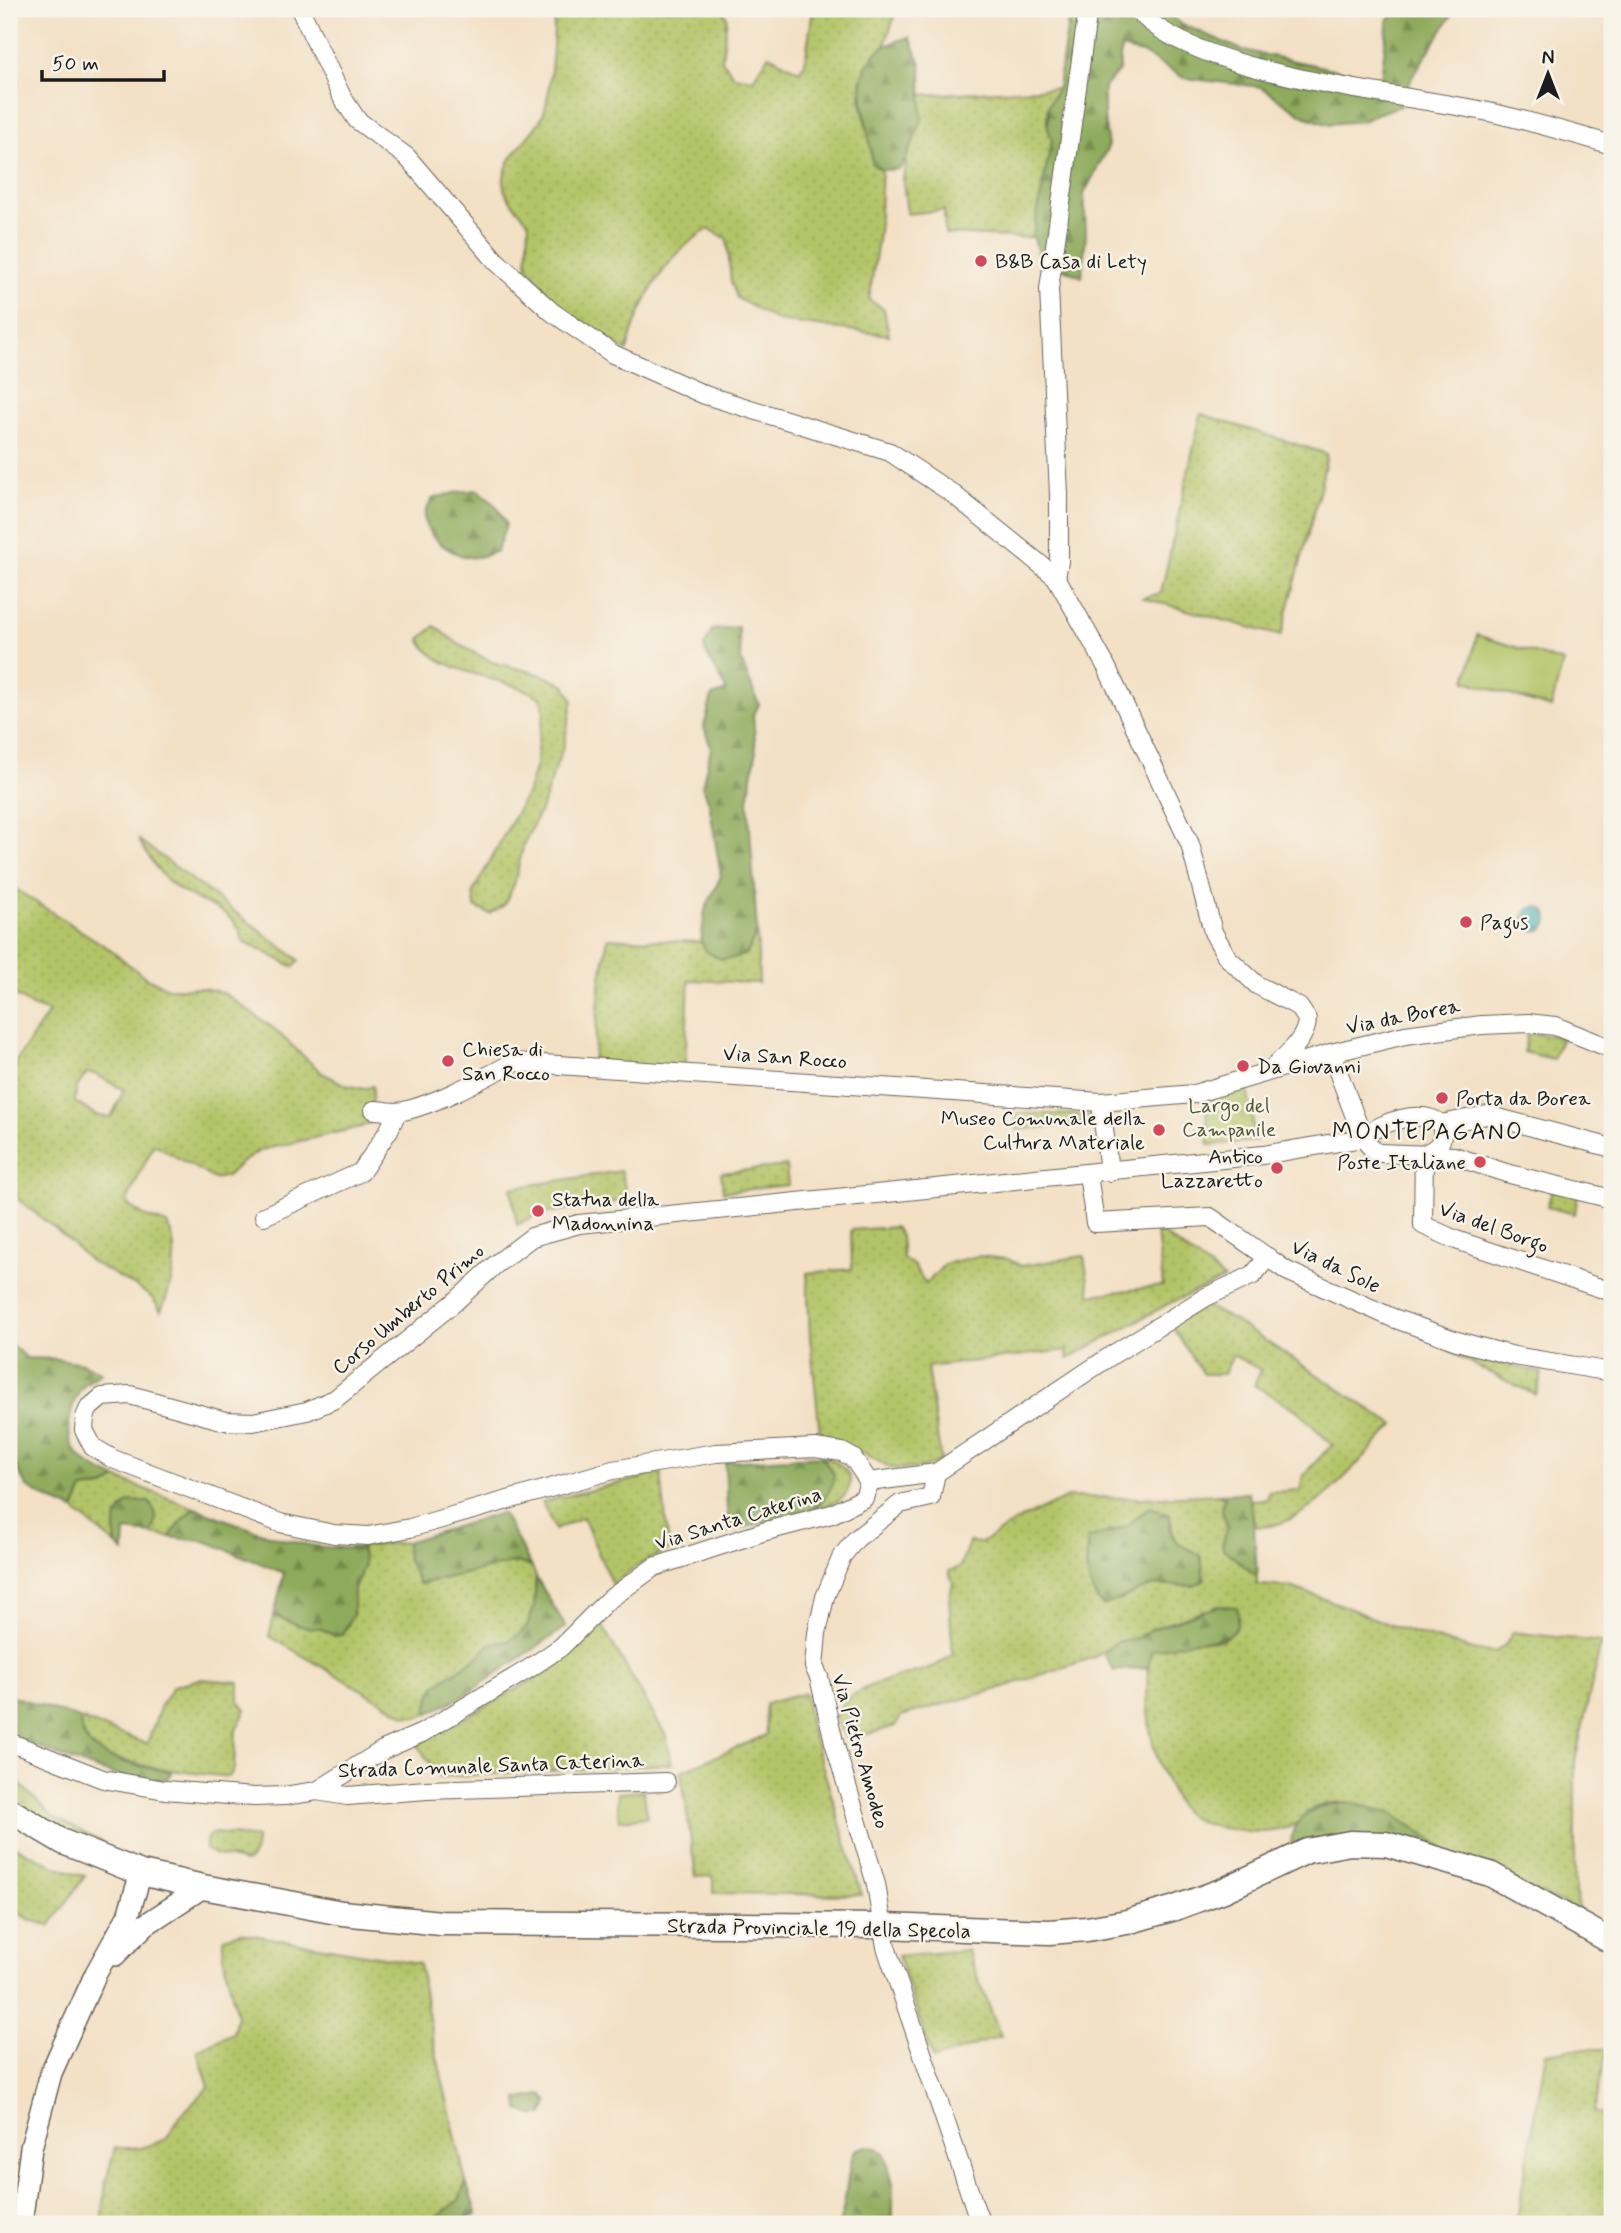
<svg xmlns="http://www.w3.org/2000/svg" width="1621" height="2233" font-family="Mynerve,sans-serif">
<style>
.green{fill:url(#green-dots);stroke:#687042;stroke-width:2;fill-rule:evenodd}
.forest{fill:url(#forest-firs);stroke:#55633c;stroke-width:2}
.pitch{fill:#b3c467;stroke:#687042;stroke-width:2}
.water{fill:url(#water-ripples);stroke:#2a6368;stroke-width:2}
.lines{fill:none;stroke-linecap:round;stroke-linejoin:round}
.minor-casing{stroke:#676157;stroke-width:20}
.tertiary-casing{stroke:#676157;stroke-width:24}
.secondary-casing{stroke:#676157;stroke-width:27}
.minor{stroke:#fff;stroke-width:18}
.tertiary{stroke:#fff;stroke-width:21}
.secondary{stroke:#fff;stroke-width:24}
.poi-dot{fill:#d1495b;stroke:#f7f3e8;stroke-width:2.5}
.labels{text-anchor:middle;stroke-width:5;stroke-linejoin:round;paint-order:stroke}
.poi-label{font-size:21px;fill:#1c1c1c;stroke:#f7f3e8;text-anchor:start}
.street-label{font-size:21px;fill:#1c1c1c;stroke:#f7f3e8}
.park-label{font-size:21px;fill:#515736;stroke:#f7f3e8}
.quarter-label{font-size:24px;letter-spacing:2px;fill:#1c1c1c;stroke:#f7f3e8}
</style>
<defs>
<pattern id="green-dots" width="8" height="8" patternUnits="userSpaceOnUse" patternTransform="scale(1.75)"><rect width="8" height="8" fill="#b3c467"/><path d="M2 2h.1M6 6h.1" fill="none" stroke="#99a859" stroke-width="1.8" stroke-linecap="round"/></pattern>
<pattern id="forest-firs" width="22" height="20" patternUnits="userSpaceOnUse" patternTransform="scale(1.75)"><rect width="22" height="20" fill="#8eaa5c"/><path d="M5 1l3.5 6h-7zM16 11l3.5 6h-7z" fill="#738a4b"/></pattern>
<pattern id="water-ripples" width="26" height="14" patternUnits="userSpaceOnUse" patternTransform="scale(1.75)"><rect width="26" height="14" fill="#39aab4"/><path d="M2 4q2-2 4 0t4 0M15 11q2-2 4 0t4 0" fill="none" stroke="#2f8a92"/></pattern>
</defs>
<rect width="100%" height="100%" fill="#f7f3e8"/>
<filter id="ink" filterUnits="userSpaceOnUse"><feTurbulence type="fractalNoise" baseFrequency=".0143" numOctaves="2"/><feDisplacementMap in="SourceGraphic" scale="14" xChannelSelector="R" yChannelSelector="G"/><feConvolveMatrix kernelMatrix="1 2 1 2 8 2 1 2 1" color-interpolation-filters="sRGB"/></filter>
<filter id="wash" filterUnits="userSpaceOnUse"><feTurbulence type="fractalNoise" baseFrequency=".00686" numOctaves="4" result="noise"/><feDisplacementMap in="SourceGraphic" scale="28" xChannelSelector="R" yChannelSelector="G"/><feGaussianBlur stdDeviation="1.57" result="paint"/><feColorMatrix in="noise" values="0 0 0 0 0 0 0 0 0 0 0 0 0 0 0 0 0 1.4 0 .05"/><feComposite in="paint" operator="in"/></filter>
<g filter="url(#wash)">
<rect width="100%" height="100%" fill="#f3e0c5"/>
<!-- green -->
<g class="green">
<path d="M 553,9 L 722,9 L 727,18 L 722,60 L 734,76 L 753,79 L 769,55 L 799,71 L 805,63 L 813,9 L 897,9 L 885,45 L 874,55 L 861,80 L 861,103 L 872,150 L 872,164 L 882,170 L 879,233 L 869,300 L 884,309 L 889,335 L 778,321 L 737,298 L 731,282 L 727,239 L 709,229 C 666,253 638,304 627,351 L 558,306 L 527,265 L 529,223 C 522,213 506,199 504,188 C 500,158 530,140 542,117 C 550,103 556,26 553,9 Z"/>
<path d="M 1058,88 C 1046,105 1043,120 1052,139 L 1033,236 L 1028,238 L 945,234 L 944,210 L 907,214 L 903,180 L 906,158 L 922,120 L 921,95 Z"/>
<polygon points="1201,414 1327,454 1320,489 1281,636 1143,598 1161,593"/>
<path d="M 435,626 L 458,644 L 492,662 L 540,674 L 565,685 L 573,700 L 564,744 L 542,807 L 524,843 L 514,885 L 504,905 L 490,914 L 475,907 L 473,892 L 528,791 L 536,765 L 538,741 L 544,714 L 542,699 C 509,675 437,677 420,639 Z"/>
<path d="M 138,839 L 299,960 L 294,967 L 243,941 C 235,905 198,906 174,886 C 158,873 149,857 138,839 Z"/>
<path d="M 9,885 L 105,946 L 145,977 L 168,988 L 203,988 L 224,993 L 273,1028 L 322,1073 L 346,1085 L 364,1089 L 373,1086 L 371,1122 L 361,1127 L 261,1150 L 241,1163 L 227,1176 L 214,1179 L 154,1144 L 129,1196 L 127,1204 L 144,1216 L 167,1224 C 181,1248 172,1287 161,1311 L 153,1299 L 140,1289 L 90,1261 L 64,1236 L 9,1192 L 9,1072 L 49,1012 L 32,1006 L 9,991 ZM 87,1073 L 95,1074 L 124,1090 L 111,1117 C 98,1119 86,1109 75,1102 L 76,1088 Z"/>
<path d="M 757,931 L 759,983 L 689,980 L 685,1071 L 593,1063 L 601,978 L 608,938 L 701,942 C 712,962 728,962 747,953 Z"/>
<polygon points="1527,1033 1562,1037 1553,1059 1524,1052"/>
<polygon points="1246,1083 1256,1141 1209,1145 1205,1095"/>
<polygon points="1015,1113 1092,1115 1093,1122 1017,1130"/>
<polygon points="786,1166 788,1185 723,1192 721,1173"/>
<polygon points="621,1171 628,1200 539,1214 517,1225 511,1188"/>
<polygon points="1553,1186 1578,1192 1575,1214 1547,1207"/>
<polygon points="895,1227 901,1236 903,1258 914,1266 926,1284 945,1264 978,1256 1008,1259 1021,1266 1084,1256 1090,1295 1163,1286 1157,1233 1162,1233 1225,1279 1168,1304 1068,1359 1067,1350 927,1367 941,1461 920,1469 891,1468 863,1453 836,1443 821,1444 810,1337 807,1273 852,1269 851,1230"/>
<path d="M 1205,1306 L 1235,1321 L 1394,1425 C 1361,1458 1304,1534 1254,1526 L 1251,1500 L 1268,1499 L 1268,1492 L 1300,1490 L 1303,1475 L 1332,1445 L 1298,1411 L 1254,1385 L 1261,1370 L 1233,1355 L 1224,1374 L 1203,1374 L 1171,1325 Z"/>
<polygon points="1444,1347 1487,1360 1542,1373 1536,1395 1478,1367"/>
<path d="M 821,1456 C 837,1460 860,1475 845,1495 C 838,1504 820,1507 809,1510 L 821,1503 L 828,1466 Z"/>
<polygon points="661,1473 669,1550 640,1564 612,1585 583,1517 555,1530 542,1502"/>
<path d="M 116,1478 L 195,1508 L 182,1520 L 170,1537 L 151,1534 L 155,1526 L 132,1501 C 116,1509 114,1528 116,1545 L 74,1510 L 83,1489 C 99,1486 103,1492 116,1478 Z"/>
<path d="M 1218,1494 L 1225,1498 L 1221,1507 L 1227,1526 L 1223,1548 L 1257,1576 L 1257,1585 L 1291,1587 L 1339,1604 L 1395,1627 L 1477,1651 L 1496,1652 L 1506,1644 L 1513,1632 L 1601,1642 L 1575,1761 L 1575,1891 L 1580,1911 L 1445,1853 L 1440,1846 C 1412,1825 1385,1808 1350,1803 C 1337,1801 1319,1804 1308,1811 C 1304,1814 1302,1819 1298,1822 C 1292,1827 1280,1830 1273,1831 C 1250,1834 1197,1828 1182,1810 C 1177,1805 1174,1797 1171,1791 C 1148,1750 1143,1698 1150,1651 L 1191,1641 L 1222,1640 L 1232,1632 L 1239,1617 L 1203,1610 L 1150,1630 L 1136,1638 L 1117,1642 L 1097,1656 L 995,1690 L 901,1716 L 896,1726 L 854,1738 L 847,1737 L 838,1726 L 835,1715 C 853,1680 902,1680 934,1666 C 941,1664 947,1658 953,1654 L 949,1599 L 953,1583 L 949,1571 L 960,1567 L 969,1542 L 981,1543 L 1021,1519 L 1068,1497 L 1143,1498 ZM 1150,1507 L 1169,1515 C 1175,1536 1168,1542 1194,1551 L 1205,1578 L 1169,1586 L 1154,1585 L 1137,1590 L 1119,1601 L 1086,1572 L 1087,1540 L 1125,1527 Z"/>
<polygon points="406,1542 407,1558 419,1584 517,1562 532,1567 536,1577 534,1607 527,1627 517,1636 508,1641 490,1644 479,1656 436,1685 430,1696 427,1714 418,1717 405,1715 269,1636 274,1616 307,1628 320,1628 335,1636 342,1635 348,1625 354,1605 354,1589 364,1565 361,1547"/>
<polygon points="602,1625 666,1736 672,1764 439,1777 417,1744 560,1665 584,1631"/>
<polygon points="200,1679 239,1682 239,1701 246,1710 236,1730 234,1769 229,1777 158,1769 101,1755 88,1744 80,1732 81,1719 147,1744 161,1705 173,1686"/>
<polygon points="805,1693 809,1722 862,1895 713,1893 713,1876 696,1877 681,1771 766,1735 765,1704"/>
<polygon points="9,1756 20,1784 52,1816 103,1843 100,1850 9,1803"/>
<path d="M 215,1833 L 256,1838 C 256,1847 255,1858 246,1862 L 216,1855 L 206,1850 L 206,1840 L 209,1835 Z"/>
<polygon points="9,1844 57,1867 85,1876 50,1926 28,1919 9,1907"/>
<polygon points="241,1933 419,1963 432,2035 466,2182 460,2199 429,2224 102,2224 106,2180 115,2148 141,2148 166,2139 180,2116 209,2087 197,2050 233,2033 237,2016 223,1956 223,1938"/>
<polygon points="967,1950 1001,2036 933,2060 898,1956"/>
<polygon points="1572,2049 1607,2049 1594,2112 1612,2117 1612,2224 1516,2224 1546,2053"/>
</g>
<!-- forest -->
<g class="forest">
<polygon points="1070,9 1164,9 1179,23 1242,50 1381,79 1388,19 1401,9 1453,9 1452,15 1412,77 1401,106 1376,114 1364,121 1326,124 1304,116 1261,87 1184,78 1142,53 1121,48 1119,71 1104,87 1104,116 1108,147 1084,194 1086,234 1082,277 1040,259 1033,236 1052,139 1048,129 1048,106 1058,88"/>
<path d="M 910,37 L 921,64 L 922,120 L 906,158 L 899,169 L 882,170 L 872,164 C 872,127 843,73 884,47 C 891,42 901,40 910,37 Z"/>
<path d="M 478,490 L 497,507 L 506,524 L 497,551 C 487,555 479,558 469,557 C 452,555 420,534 425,513 C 426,508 431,503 433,498 L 458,492 Z"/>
<path d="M 738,627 L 741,660 L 759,705 L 753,714 L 756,754 L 748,800 L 757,931 L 747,953 L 737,958 L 720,959 L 707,952 L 701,942 L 705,910 L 721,876 L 709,802 L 702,786 L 711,748 L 704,727 L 712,696 L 726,691 C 722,675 709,664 704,647 L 712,630 Z"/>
<path d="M 9,1343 L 27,1358 L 58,1359 L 82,1363 L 102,1373 C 96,1377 89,1380 84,1385 C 72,1400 64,1428 73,1447 C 80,1462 102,1473 116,1478 C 105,1491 97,1486 83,1489 L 74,1510 L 44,1497 L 26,1486 L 9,1453 Z"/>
<path d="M 821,1456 L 834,1474 C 832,1492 825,1501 809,1510 L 728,1532 L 725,1462 Z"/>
<polygon points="1249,1493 1254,1526 1257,1576 1222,1548 1227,1526 1221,1507 1225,1498 1218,1494"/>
<path d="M 132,1501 L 149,1502 C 158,1513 157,1522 151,1534 L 125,1531 L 124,1552 L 116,1545 C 113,1527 114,1511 132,1501 Z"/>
<path d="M 1150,1507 L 1170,1515 C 1171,1521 1169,1528 1171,1533 C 1177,1546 1190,1549 1201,1556 L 1204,1581 L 1194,1586 L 1154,1585 L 1103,1606 C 1084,1587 1087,1564 1087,1539 L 1125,1527 Z"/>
<path d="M 195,1508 C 249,1528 302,1553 361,1547 L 364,1565 L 354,1589 L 353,1615 L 341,1635 L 335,1636 L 320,1628 L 307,1628 L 274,1616 L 284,1573 L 208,1542 L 170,1537 L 182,1520 Z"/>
<polygon points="502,1513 532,1567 517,1562 419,1584 407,1558 406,1542"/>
<polygon points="536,1577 566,1627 462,1697 427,1714 430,1696 436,1685 479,1656 490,1644 508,1641 517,1636 527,1627 534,1607"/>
<path d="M 1218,1606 L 1237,1607 C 1245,1644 1211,1638 1189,1642 C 1176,1644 1163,1648 1151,1651 L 1148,1668 L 1114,1671 L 1103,1653 L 1117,1642 L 1136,1638 L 1150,1630 Z"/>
<path d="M 9,1695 L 81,1719 C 77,1760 140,1766 171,1772 L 169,1778 C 128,1790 49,1750 9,1735 Z"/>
<path d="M 1348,1802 L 1393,1814 L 1440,1846 L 1445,1853 L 1291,1846 C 1291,1813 1319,1804 1348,1802 Z"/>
<polygon points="542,2095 548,2102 544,2115 532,2115 519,2110 518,2099"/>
<path d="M 866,2146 L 877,2148 L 885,2154 L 893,2184 L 893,2224 L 839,2224 C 848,2200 845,2173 855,2150 Z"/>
<polygon points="466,2182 477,2215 453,2224 429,2224 460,2199"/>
</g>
<!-- pitch -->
<g class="pitch">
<polygon points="1477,635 1563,662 1551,708 1466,681"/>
<polygon points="644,1791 647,1817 619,1820 617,1793"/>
</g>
<!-- water -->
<circle class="water" cx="1536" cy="919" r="12"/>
</g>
<g filter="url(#ink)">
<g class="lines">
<!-- minor casing -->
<g class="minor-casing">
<g id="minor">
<path d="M 300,9 L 342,97 L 357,120 L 407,157 L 496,261 L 552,312 L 613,354 L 705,395 L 890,452 L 953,494 L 1056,577 L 1106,666 L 1190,844 L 1213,932 L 1227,957 L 1257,985 L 1299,1007 L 1307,1019 C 1307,1040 1284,1057 1269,1071"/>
<path d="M 1137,9 C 1190,74 1395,93 1479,110 C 1524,119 1568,132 1612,145"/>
<polyline points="1056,577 1059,562 1059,494 1049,289 1088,9"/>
<polyline points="1331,1053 1363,1138 1374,1151 1380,1153 1454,1156 1506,1173 1612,1199"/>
<polyline points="1101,1102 1109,1172"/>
<path d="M 374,1110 C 381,1110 389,1112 396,1112 C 427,1109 486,1077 514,1062 L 1101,1102 L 1194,1094 L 1331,1053 L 1405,1035 L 1482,1025 L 1528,1023 L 1555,1026 L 1612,1049"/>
<polyline points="1441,1124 1487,1115 1612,1148"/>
<path d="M 1363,1138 C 1379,1122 1422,1108 1441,1124 C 1445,1141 1439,1148 1424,1154"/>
<polyline points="1424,1154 1423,1225 1456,1240 1612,1292"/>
<polyline points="1088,1174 1095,1223 1210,1217 1287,1271 1393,1318 1457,1341 1514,1356 1612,1372"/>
<polyline points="264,1216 361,1172 389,1130 397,1112"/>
<polyline points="936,1473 931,1497 900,1504 856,1539 842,1556 825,1597 817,1633 814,1667 819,1677 834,1742 876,1884 886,1947 976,2211 983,2224"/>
<polyline points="869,1482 853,1458 842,1452 815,1448 716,1453 613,1470 410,1528 368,1536 334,1534 280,1523 113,1459 93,1447 84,1430 85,1417 89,1408 102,1397 130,1395 225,1421 253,1422 307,1411 335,1399 455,1302 495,1265 532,1237 579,1224 1263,1155 1363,1138"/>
<polyline points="869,1482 936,1473 1112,1355 1206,1297 1253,1275 1268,1257"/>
<polyline points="9,1742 103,1779 165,1790 254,1797 284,1796 317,1791 383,1750 422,1733 530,1668 561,1647 607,1601 654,1567 766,1531 832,1514 864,1498 869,1482"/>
<polyline points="317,1791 347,1796 427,1790 666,1782"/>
</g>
</g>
<!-- tertiary casing -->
<g class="tertiary-casing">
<g id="tertiary">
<polyline points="115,1955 145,1925 203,1887"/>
<polyline points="21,2224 31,2148 51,2073 96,1973 128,1916 141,1873"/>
</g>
</g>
<!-- secondary casing -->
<g class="secondary-casing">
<polyline id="secondary" points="9,1810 63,1842 141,1873 203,1887 342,1913 441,1923 884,1926 1049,1932 1087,1929 1127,1922 1175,1908 1224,1890 1307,1851 1350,1843 1386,1844 1490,1874 1612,1942"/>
</g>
<!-- minor -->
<use href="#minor" class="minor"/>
<!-- tertiary -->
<use href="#tertiary" class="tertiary"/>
<!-- secondary -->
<use href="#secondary" class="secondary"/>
</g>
</g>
<!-- markers -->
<g class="poi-dot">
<circle cx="981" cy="261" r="7"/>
<circle cx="1466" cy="922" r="7"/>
<circle cx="448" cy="1061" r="7"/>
<circle cx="1243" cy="1066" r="7"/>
<circle cx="1442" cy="1098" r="7"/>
<circle cx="1159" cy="1130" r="7"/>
<circle cx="1480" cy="1162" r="7"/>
<circle cx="1277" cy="1168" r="7"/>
<circle cx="538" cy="1211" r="7"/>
</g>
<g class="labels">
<!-- poi labels -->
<g class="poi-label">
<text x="995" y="268">B&amp;B Casa di Lety</text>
<text x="1480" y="929">Pagus</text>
<text x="462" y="1056">Chiesa di<tspan x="462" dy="24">San Rocco</tspan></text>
<text x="1257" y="1073">Da Giovanni</text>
<text x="1456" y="1105">Porta da Borea</text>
<text x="1145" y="1125" text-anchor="end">Museo Comunale della<tspan x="1145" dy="24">Cultura Materiale</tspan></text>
<text x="1263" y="1163" text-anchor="end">Antico<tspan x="1263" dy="24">Lazzaretto</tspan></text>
<text x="1466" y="1169" text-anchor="end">Poste Italiane</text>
<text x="552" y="1206">Statua della<tspan x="552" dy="24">Madonnina</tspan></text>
</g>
<!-- street labels -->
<g class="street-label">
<text transform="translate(1403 1016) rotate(-11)" y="7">Via da Borea</text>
<text transform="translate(785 1057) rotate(4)" y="7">Via San Rocco</text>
<text transform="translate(1494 1227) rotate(20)" y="7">Via del Borgo</text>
<text transform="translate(1336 1266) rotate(26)" y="7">Via da Sole</text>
<text transform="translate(408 1309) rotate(-40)" y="7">Corso Umberto Primo</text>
<text transform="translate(738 1518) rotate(-17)" y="7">Via Santa Caterina</text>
<text transform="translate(861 1751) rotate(74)" y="7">Via Pietro Amodeo</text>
<text transform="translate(491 1765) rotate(-2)" y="7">Strada Comunale Santa Caterina</text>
<text transform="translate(819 1928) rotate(1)" y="7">Strada Provinciale 19 della Specola</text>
</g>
<!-- park labels -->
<g class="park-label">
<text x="1229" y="1112">Largo del<tspan x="1229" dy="24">Campanile</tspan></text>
</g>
<!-- quarter labels -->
<g class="quarter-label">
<text x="1428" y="1139">MONTEPAGANO</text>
</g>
</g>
<!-- margin -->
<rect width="1621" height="2233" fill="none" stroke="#f7f3e8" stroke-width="35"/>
<!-- north arrow -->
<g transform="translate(1548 74)" stroke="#f7f3e8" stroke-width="5" paint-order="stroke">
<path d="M0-5L12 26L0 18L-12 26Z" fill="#1c1c1c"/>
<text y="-10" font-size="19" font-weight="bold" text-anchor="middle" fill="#1c1c1c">N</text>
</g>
<!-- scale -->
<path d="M42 70v10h122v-10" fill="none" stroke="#1c1c1c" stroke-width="3.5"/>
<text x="52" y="70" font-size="21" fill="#1c1c1c" stroke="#f7f3e8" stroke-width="5" paint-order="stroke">50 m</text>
</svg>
